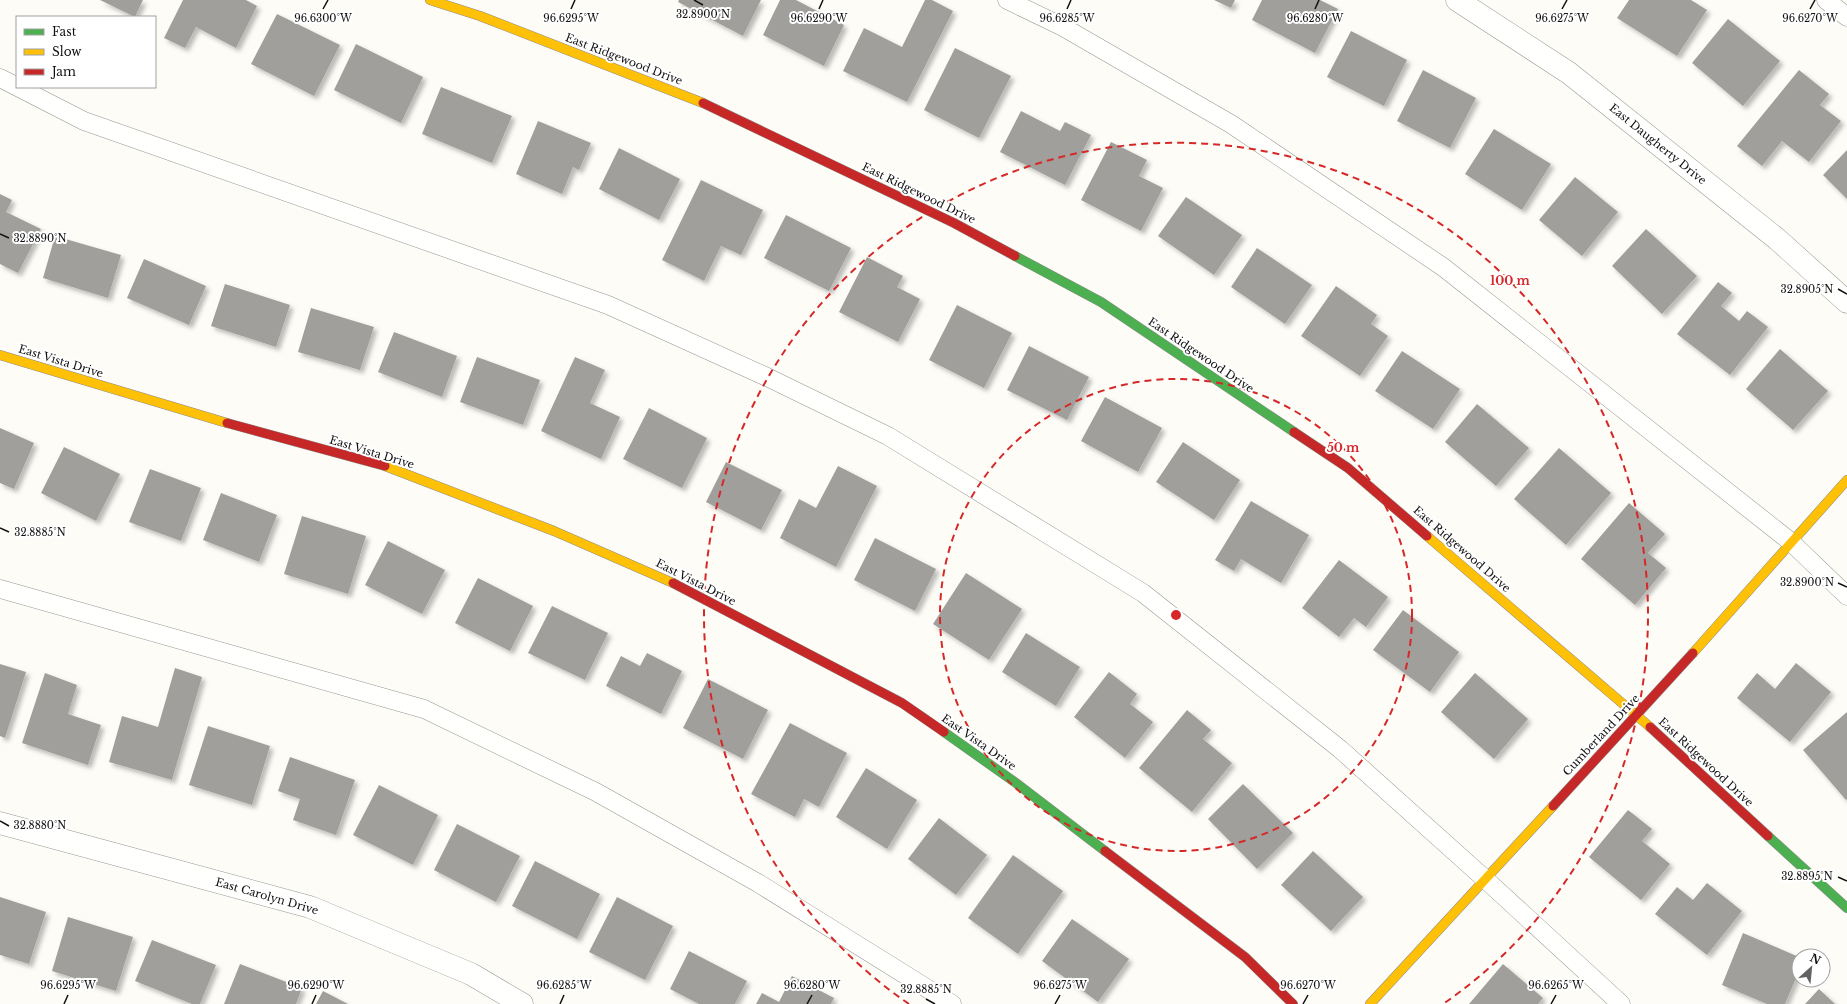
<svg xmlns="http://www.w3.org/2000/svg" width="1847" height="1004" font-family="'Libre Baskerville',serif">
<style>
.building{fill:#a19f9c;filter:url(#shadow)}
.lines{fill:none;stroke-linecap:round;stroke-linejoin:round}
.lane-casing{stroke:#979795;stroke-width:19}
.street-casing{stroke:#979795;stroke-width:23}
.fast-casing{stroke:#8e8d8b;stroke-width:10}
.slow-casing{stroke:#8e8d8b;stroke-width:10}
.jam-casing{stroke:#8e8d8b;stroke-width:10}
.lane{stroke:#fffffe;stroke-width:18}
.street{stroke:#fffffe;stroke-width:22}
.fast{stroke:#4caf50;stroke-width:9}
.slow{stroke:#ffc107;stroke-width:9}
.jam{stroke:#c62828;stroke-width:9}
.ticks{fill:none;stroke:#111;stroke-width:1.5}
.ring{fill:none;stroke:#d62828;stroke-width:2;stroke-dasharray:7 5}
.labels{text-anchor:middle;stroke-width:4;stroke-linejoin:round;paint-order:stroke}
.street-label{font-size:11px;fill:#111;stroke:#fff}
.ticks-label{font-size:10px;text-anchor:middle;fill:#111;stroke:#fff;stroke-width:4;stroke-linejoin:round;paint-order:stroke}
.centre{fill:#d62828;stroke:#fff;stroke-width:2}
.ring-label{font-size:12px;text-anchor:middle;font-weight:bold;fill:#d62828;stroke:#fff;stroke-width:4;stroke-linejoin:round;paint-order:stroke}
</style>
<defs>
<filter id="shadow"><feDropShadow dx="3.5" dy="3.5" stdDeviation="2" flood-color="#0004"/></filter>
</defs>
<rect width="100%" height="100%" fill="#fdfcf7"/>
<!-- building -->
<g class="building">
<polygon points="100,0 143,0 135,17"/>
<polygon points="183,0 246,0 257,6 236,48 196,27 185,48 164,38"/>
<polygon points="679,0 761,0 743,36 678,2"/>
<polygon points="780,0 796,0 844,25 824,66 763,35"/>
<polygon points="925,0 932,0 953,11 907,102 843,71 864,28 902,47"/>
<polygon points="1214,0 1235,0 1231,8"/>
<polygon points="1262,0 1320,0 1338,9 1315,53 1252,20"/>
<polygon points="1629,0 1691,0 1707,10 1677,56 1617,18"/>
<polygon points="277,14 340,45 314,96 251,64"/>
<polygon points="1728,19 1780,61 1743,106 1692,63"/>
<polygon points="1351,31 1407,60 1384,106 1327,77"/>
<polygon points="356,44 423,77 401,123 334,90"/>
<polygon points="955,48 1011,76 979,138 924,110"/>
<polygon points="1423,70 1476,98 1450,148 1397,121"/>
<polygon points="1799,70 1829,94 1820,105 1841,121 1809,162 1782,141 1762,166 1737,146"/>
<polygon points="441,87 512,116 492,163 422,134"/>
<polygon points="1021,111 1060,131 1065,122 1091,135 1065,185 1000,152"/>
<polygon points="538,121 591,143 579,170 573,167 562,194 516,174"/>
<polygon points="1494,129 1551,164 1522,210 1465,174"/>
<polygon points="1111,142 1147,160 1139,176 1163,188 1141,231 1081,200"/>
<polygon points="619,148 680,179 659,220 599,189"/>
<polygon points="1847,150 1847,199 1823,175"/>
<polygon points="1575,177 1618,212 1582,256 1539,220"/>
<polygon points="701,180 763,210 741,255 721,246 704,281 662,260"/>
<polygon points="0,194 12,200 6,212 41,229 18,273 0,264"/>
<polygon points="1186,197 1242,235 1214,275 1158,236"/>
<polygon points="786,215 851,248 829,291 764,258"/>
<polygon points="1646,229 1697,276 1662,314 1612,266"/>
<polygon points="55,236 121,255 108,298 43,278"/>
<polygon points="1257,248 1312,285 1285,324 1231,287"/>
<polygon points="867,257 903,276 897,287 920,299 898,342 839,312"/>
<polygon points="144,259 206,286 189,325 127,298"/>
<polygon points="1718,282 1732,293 1721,306 1739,321 1747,311 1768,327 1730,375 1677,334"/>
<polygon points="225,284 290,305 276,347 211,326"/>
<polygon points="1336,286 1377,315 1371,324 1388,336 1360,376 1301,336"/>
<polygon points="957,305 1012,333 984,388 929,360"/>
<polygon points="311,308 374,327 360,370 298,352"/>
<polygon points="394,332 457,356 442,397 378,372"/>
<polygon points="1029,346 1089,377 1067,420 1007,390"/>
<polygon points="1780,349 1828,391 1793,430 1746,389"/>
<polygon points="1402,351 1460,389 1433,429 1375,391"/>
<polygon points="477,357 540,380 523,425 460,402"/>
<polygon points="575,357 605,370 590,403 620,417 601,459 541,431"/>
<polygon points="1105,397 1162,428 1138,472 1081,441"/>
<polygon points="1477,404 1529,448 1496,486 1445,442"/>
<polygon points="649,408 707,438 682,488 623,459"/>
<polygon points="0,428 34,443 14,489 0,483"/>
<polygon points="1183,442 1240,480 1214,520 1156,482"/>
<polygon points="64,447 120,474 96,521 41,493"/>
<polygon points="1559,448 1611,493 1566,545 1514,499"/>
<polygon points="726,462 782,490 761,530 706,502"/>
<polygon points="838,466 877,486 836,567 780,538 799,499 816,508"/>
<polygon points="150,469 201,488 181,541 129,522"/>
<polygon points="221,493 277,515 259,562 203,540"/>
<polygon points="1251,501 1309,535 1281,583 1241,559 1234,571 1215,560"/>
<polygon points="1629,503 1665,534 1648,553 1666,568 1635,605 1581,559"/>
<polygon points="302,516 366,536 348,594 284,574"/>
<polygon points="875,538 936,569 915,611 854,580"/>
<polygon points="388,541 445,570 422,614 365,585"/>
<polygon points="1339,560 1388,597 1366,627 1354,618 1339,637 1302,608"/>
<polygon points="966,573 1022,609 989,660 933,624"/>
<polygon points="478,578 533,606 510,651 455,623"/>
<polygon points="552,606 608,633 585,680 528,653"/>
<polygon points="1403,610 1459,652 1430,692 1373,650"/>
<polygon points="1026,633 1080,667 1056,706 1002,672"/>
<polygon points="647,653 682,671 661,714 606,686 621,656 640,666"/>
<polygon points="1796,663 1831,692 1790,742 1737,698 1757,673 1775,689"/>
<polygon points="0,664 26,672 5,738 0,736"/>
<polygon points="175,668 202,677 172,780 109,762 122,716 158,727"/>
<polygon points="1109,672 1137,694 1130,704 1153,722 1125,758 1074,717"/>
<polygon points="45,673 77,685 68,714 101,725 88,765 22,743"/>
<polygon points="1475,673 1528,719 1494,759 1441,712"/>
<polygon points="708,679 768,710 743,759 683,728"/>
<polygon points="1187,710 1211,730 1203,739 1232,763 1192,812 1139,768"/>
<polygon points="1847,712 1847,799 1846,800 1803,750"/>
<polygon points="790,723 847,753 819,807 804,799 795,817 751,794"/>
<polygon points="208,726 270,746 252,805 189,785"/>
<polygon points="290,757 355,780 336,835 293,820 300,799 278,791"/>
<polygon points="866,768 917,800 887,849 836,817"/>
<polygon points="1243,784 1293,833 1257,869 1208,819"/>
<polygon points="379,785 438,815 413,865 353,835"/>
<polygon points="1628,810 1652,829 1642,841 1670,864 1641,900 1589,857"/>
<polygon points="939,818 987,855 956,895 908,859"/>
<polygon points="457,824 520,856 496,902 434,870"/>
<polygon points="1313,851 1363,897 1331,931 1281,885"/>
<polygon points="1013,855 1063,891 1018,954 968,918"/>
<polygon points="535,861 600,894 577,939 512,906"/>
<polygon points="1707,883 1742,911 1707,955 1655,914 1677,887 1693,900"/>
<polygon points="0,897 46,912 29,964 0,955"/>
<polygon points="617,897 673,926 645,980 589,952"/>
<polygon points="68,917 133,937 116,991 52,971"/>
<polygon points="1072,919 1129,959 1098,1002 1042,961"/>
<polygon points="1743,933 1799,957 1799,971 1785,1004 1767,1004 1722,985"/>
<polygon points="152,940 216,965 200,1004 192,1004 135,981"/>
<polygon points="689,951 747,981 735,1004 699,1004 670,989"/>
<polygon points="240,964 302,988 296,1004 224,1004"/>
<polygon points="1503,964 1543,998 1538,1004 1469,1004"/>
<polygon points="792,976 834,998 831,1004 756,1004 762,993 779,1002"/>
<polygon points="1819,989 1835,1004 1805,1004"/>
<polygon points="323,991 348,1004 316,1004"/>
</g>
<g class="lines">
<!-- lane casing -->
<g class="lane-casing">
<g id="lane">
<polyline points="1007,0 1063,27 1231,124 1443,267 1791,542 1847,596"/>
<polyline points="1826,0 1847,17"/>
<polyline points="0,78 84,121 608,305 767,377 888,436 1143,593 1340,749 1485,879 1621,1004"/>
<polyline points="0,589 424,709 596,792 758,883 952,1004"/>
</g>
</g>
<!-- street casing -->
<g class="street-casing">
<g id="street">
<polyline points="1457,0 1569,73 1777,239 1847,302"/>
<polyline points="0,823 310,907 471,974 522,1004"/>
</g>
</g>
<!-- fast casing -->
<g class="fast-casing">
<g id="fast">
<polyline points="1015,256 1101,302 1294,432"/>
<polyline points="944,732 1016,783 1105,851"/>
<polyline points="1768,836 1847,908"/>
</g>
</g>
<!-- slow casing -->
<g class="slow-casing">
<g id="slow">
<polyline points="430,0 480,16 703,103"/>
<polyline points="0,355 227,423"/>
<polyline points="385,466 554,531 673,583"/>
<polyline points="1427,536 1650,727"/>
<polyline points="1693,653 1847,480"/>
<polyline points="1370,1004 1553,806"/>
</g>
</g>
<!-- jam casing -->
<g class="jam-casing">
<g id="jam">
<polyline points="703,103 954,223 1015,256"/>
<polyline points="227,423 385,466"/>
<polyline points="1294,432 1348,468 1427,536"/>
<polyline points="673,583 902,703 944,732"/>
<polyline points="1650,727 1768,836"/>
<polyline points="1553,806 1693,653"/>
<polyline points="1105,851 1245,957 1293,1004"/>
</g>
</g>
<!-- lane -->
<use href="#lane" class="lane"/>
<!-- street -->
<use href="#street" class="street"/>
<!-- fast -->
<use href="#fast" class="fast"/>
<!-- slow -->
<use href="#slow" class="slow"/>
<!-- jam -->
<use href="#jam" class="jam"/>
</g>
<!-- ticks -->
<path class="ticks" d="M 694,0 L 703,5M 323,9 L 328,0M 571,9 L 575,0M 819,9 L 823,0M 1067,9 L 1071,0M 1315,9 L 1319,0M 1562,9 L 1567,0M 1810,9 L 1815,0M 0,234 L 9,238M 1838,289 L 1847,294M 0,528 L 9,532M 1838,583 L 1847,587M 0,821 L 9,826M 1838,877 L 1847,881M 926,999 L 935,1004M 64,1004 L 68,995M 312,1004 L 316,995M 560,1004 L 564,995M 807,1004 L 812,995M 1055,1004 L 1060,995M 1303,1004 L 1308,995M 1551,1004 L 1556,995"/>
<!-- distance rings -->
<g class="ring">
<circle cx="1176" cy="615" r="236"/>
<path d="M909 1004A472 472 0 1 1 1443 1004"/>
</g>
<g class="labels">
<!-- street labels -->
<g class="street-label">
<text transform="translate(624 59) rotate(21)" y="4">East Ridgewood Drive</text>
<text transform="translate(1658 144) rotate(39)" y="4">East Daugherty Drive</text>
<text transform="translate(919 193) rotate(26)" y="4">East Ridgewood Drive</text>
<text transform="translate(1201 355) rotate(34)" y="4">East Ridgewood Drive</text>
<text transform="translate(61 361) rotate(17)" y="4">East Vista Drive</text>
<text transform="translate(372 452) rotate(17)" y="4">East Vista Drive</text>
<text transform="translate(1462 549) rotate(41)" y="4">East Ridgewood Drive</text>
<text transform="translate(696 582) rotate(27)" y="4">East Vista Drive</text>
<text transform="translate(1601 735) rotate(-47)" y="4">Cumberland Drive</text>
<text transform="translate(979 742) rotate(35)" y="4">East Vista Drive</text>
<text transform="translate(1706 762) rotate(43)" y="4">East Ridgewood Drive</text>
<text transform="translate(267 896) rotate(16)" y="4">East Carolyn Drive</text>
</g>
</g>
<g class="ticks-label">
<text x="703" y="18">32.8900°N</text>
<text x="323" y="22">96.6300°W</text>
<text x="571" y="22">96.6295°W</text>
<text x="819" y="22">96.6290°W</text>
<text x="1067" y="22">96.6285°W</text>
<text x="1315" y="22">96.6280°W</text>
<text x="1562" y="22">96.6275°W</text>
<text x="1810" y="22">96.6270°W</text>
<text x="40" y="242">32.8890°N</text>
<text x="1807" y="293">32.8905°N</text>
<text x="40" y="536">32.8885°N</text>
<text x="1807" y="586">32.8900°N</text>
<text x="40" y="829">32.8880°N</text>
<text x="1807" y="880">32.8895°N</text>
<text x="68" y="989">96.6295°W</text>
<text x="316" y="989">96.6290°W</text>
<text x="564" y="989">96.6285°W</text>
<text x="812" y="989">96.6280°W</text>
<text x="1060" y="989">96.6275°W</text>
<text x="1308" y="989">96.6270°W</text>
<text x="1556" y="989">96.6265°W</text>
<text x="926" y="993">32.8885°N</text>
</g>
<circle cx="1176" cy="615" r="6" class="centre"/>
<g class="ring-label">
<text x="1510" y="285">100 m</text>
<text x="1343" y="452">50 m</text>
</g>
<!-- legend -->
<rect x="16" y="16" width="140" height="72" fill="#ffffff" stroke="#a0a0a0"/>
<rect x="24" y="29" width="20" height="6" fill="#4caf50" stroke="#a0a0a0"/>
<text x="52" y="36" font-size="12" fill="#111111">Fast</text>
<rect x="24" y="49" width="20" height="6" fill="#ffc107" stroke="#a0a0a0"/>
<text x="52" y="56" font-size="12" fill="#111111">Slow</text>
<rect x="24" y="69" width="20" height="6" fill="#c62828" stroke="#a0a0a0"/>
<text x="52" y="76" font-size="12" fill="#111111">Jam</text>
<!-- north arrow -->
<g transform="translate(1811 968) rotate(27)"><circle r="19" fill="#ffffff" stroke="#a0a0a0"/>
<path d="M0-3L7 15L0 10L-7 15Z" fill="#646362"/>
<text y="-6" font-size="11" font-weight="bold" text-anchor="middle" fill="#111111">N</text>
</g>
</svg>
